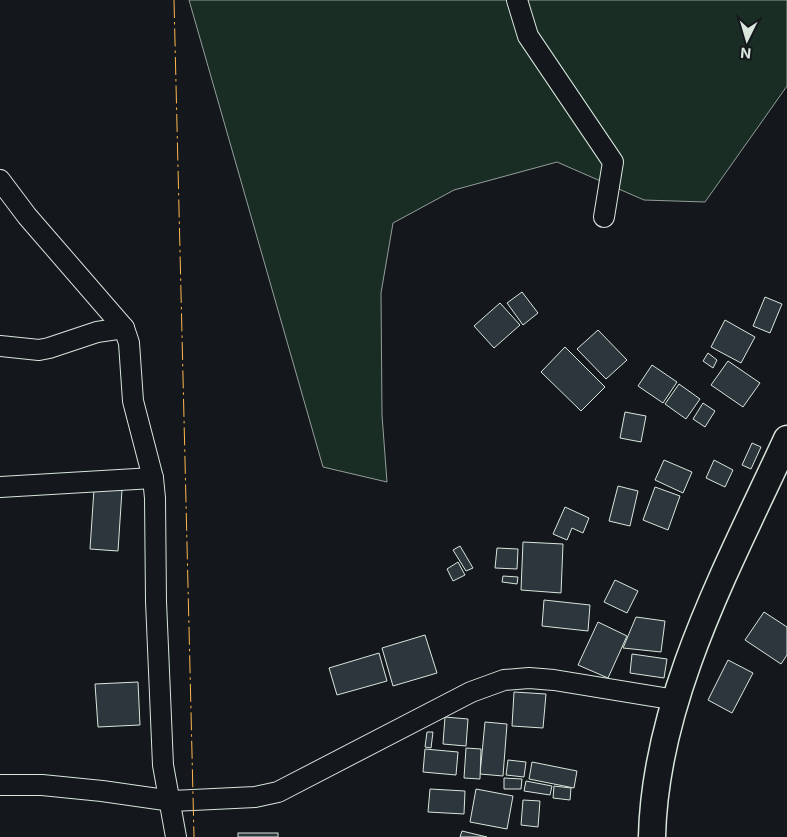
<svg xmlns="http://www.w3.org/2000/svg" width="787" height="837" font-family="Inter,sans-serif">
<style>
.green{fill:#1a2d24;stroke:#939e99}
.building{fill:#2c363c;stroke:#d8e6dc}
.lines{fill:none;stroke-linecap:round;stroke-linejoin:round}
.minor-casing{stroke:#d8e6dc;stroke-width:22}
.major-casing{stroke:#d8e6dc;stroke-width:29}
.minor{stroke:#14181c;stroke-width:20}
.major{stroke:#14181c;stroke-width:26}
.power{stroke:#ffb74d;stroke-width:1;stroke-dasharray:18 4 2.5 4;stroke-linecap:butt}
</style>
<rect width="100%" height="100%" fill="#14181c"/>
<!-- green -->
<polygon class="green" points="189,0 787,0 787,86 705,202 644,200 557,162 454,190 393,223 381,293 382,415 387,482 323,467"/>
<!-- building -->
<g class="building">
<polygon points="522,292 538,313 523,325 507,303"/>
<polygon points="765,297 782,304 770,333 753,326"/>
<polygon points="500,303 520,325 494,348 474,326"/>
<polygon points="725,320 755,337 741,363 711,347"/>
<polygon points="598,330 627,360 606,379 577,349"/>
<polygon points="565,347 605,387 581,411 541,372"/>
<polygon points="708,353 717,360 713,368 703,361"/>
<polygon points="728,361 760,383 743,407 711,385"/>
<polygon points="652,365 677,382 663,403 638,386"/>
<polygon points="679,384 700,399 686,419 665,404"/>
<polygon points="703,403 715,411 705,427 693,419"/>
<polygon points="625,412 646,416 641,442 620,438"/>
<polygon points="752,443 761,447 751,469 742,465"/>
<polygon points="664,460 692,472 683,493 655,480"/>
<polygon points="714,460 733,470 725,487 706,478"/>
<polygon points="618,486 638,491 630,526 609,521"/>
<polygon points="655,487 680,496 668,530 643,520"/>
<polygon points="94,489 122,490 118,551 90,549"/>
<polygon points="565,507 589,518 583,533 572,528 567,540 553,534"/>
<polygon points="523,542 563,544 561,593 521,590"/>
<polygon points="460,546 473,568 466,571 453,550"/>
<polygon points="497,548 518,549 517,569 495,568"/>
<polygon points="458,562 465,575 453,581 447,569"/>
<polygon points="503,576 518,577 517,584 502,582"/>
<polygon points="615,580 638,591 627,613 604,602"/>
<polygon points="544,600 590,605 588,631 542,626"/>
<polygon points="764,612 787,627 787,655 781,664 745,640"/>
<polygon points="636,617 665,621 661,652 623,648"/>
<polygon points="598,622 627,636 608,678 578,665"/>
<polygon points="425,635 437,673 393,686 382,648"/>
<polygon points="379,653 387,681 337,695 329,668"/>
<polygon points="632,654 667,659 664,678 630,673"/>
<polygon points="728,660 753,673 732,713 708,700"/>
<polygon points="138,682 140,725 98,727 95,684"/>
<polygon points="514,692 546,694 543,728 512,726"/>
<polygon points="445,717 468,719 466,746 443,744"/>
<polygon points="485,722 507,724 503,776 480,774"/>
<polygon points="427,732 433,732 431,748 425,747"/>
<polygon points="466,748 481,749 480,779 464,778"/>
<polygon points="425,749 458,752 456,775 423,772"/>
<polygon points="508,760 526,762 524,777 506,775"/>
<polygon points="532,762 577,771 574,788 529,779"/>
<polygon points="504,778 522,779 521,789 504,789"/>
<polygon points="526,781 552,786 550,795 524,791"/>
<polygon points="554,786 571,788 570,800 553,798"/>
<polygon points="430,789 465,791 464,814 428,812"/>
<polygon points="476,789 513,796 507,829 470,822"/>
<polygon points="523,800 540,801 538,827 521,825"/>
<polygon points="462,831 487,837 460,837"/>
<rect x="238" y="833" width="40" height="4"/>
</g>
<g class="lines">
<!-- minor casing -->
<g class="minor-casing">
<g id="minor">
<polyline points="517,0 528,36 613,162 604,217"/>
<polyline points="0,180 27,216 124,328 129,343 133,401 153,478 155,498 156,601 163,765 176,837"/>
<polyline points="0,346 39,350 49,348 97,332 124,328"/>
<polyline points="0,487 153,478"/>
<polyline points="0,785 42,785 102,791 172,801 255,797 278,792 471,692 504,680 529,678 554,680 676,700"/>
</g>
</g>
<!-- major casing -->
<g class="major-casing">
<path id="major" d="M 652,837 C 655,698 730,563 787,439"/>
</g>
<!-- minor -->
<use href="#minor" class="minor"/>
<!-- major -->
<use href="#major" class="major"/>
<!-- power -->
<polyline class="power" points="174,0 194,837"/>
</g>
<!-- north arrow -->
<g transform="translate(747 40) rotate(185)" stroke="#14181c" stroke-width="4" paint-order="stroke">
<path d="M0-4L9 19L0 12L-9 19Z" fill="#d8e6dc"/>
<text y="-8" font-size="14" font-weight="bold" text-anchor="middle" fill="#d8e6dc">N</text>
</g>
</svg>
